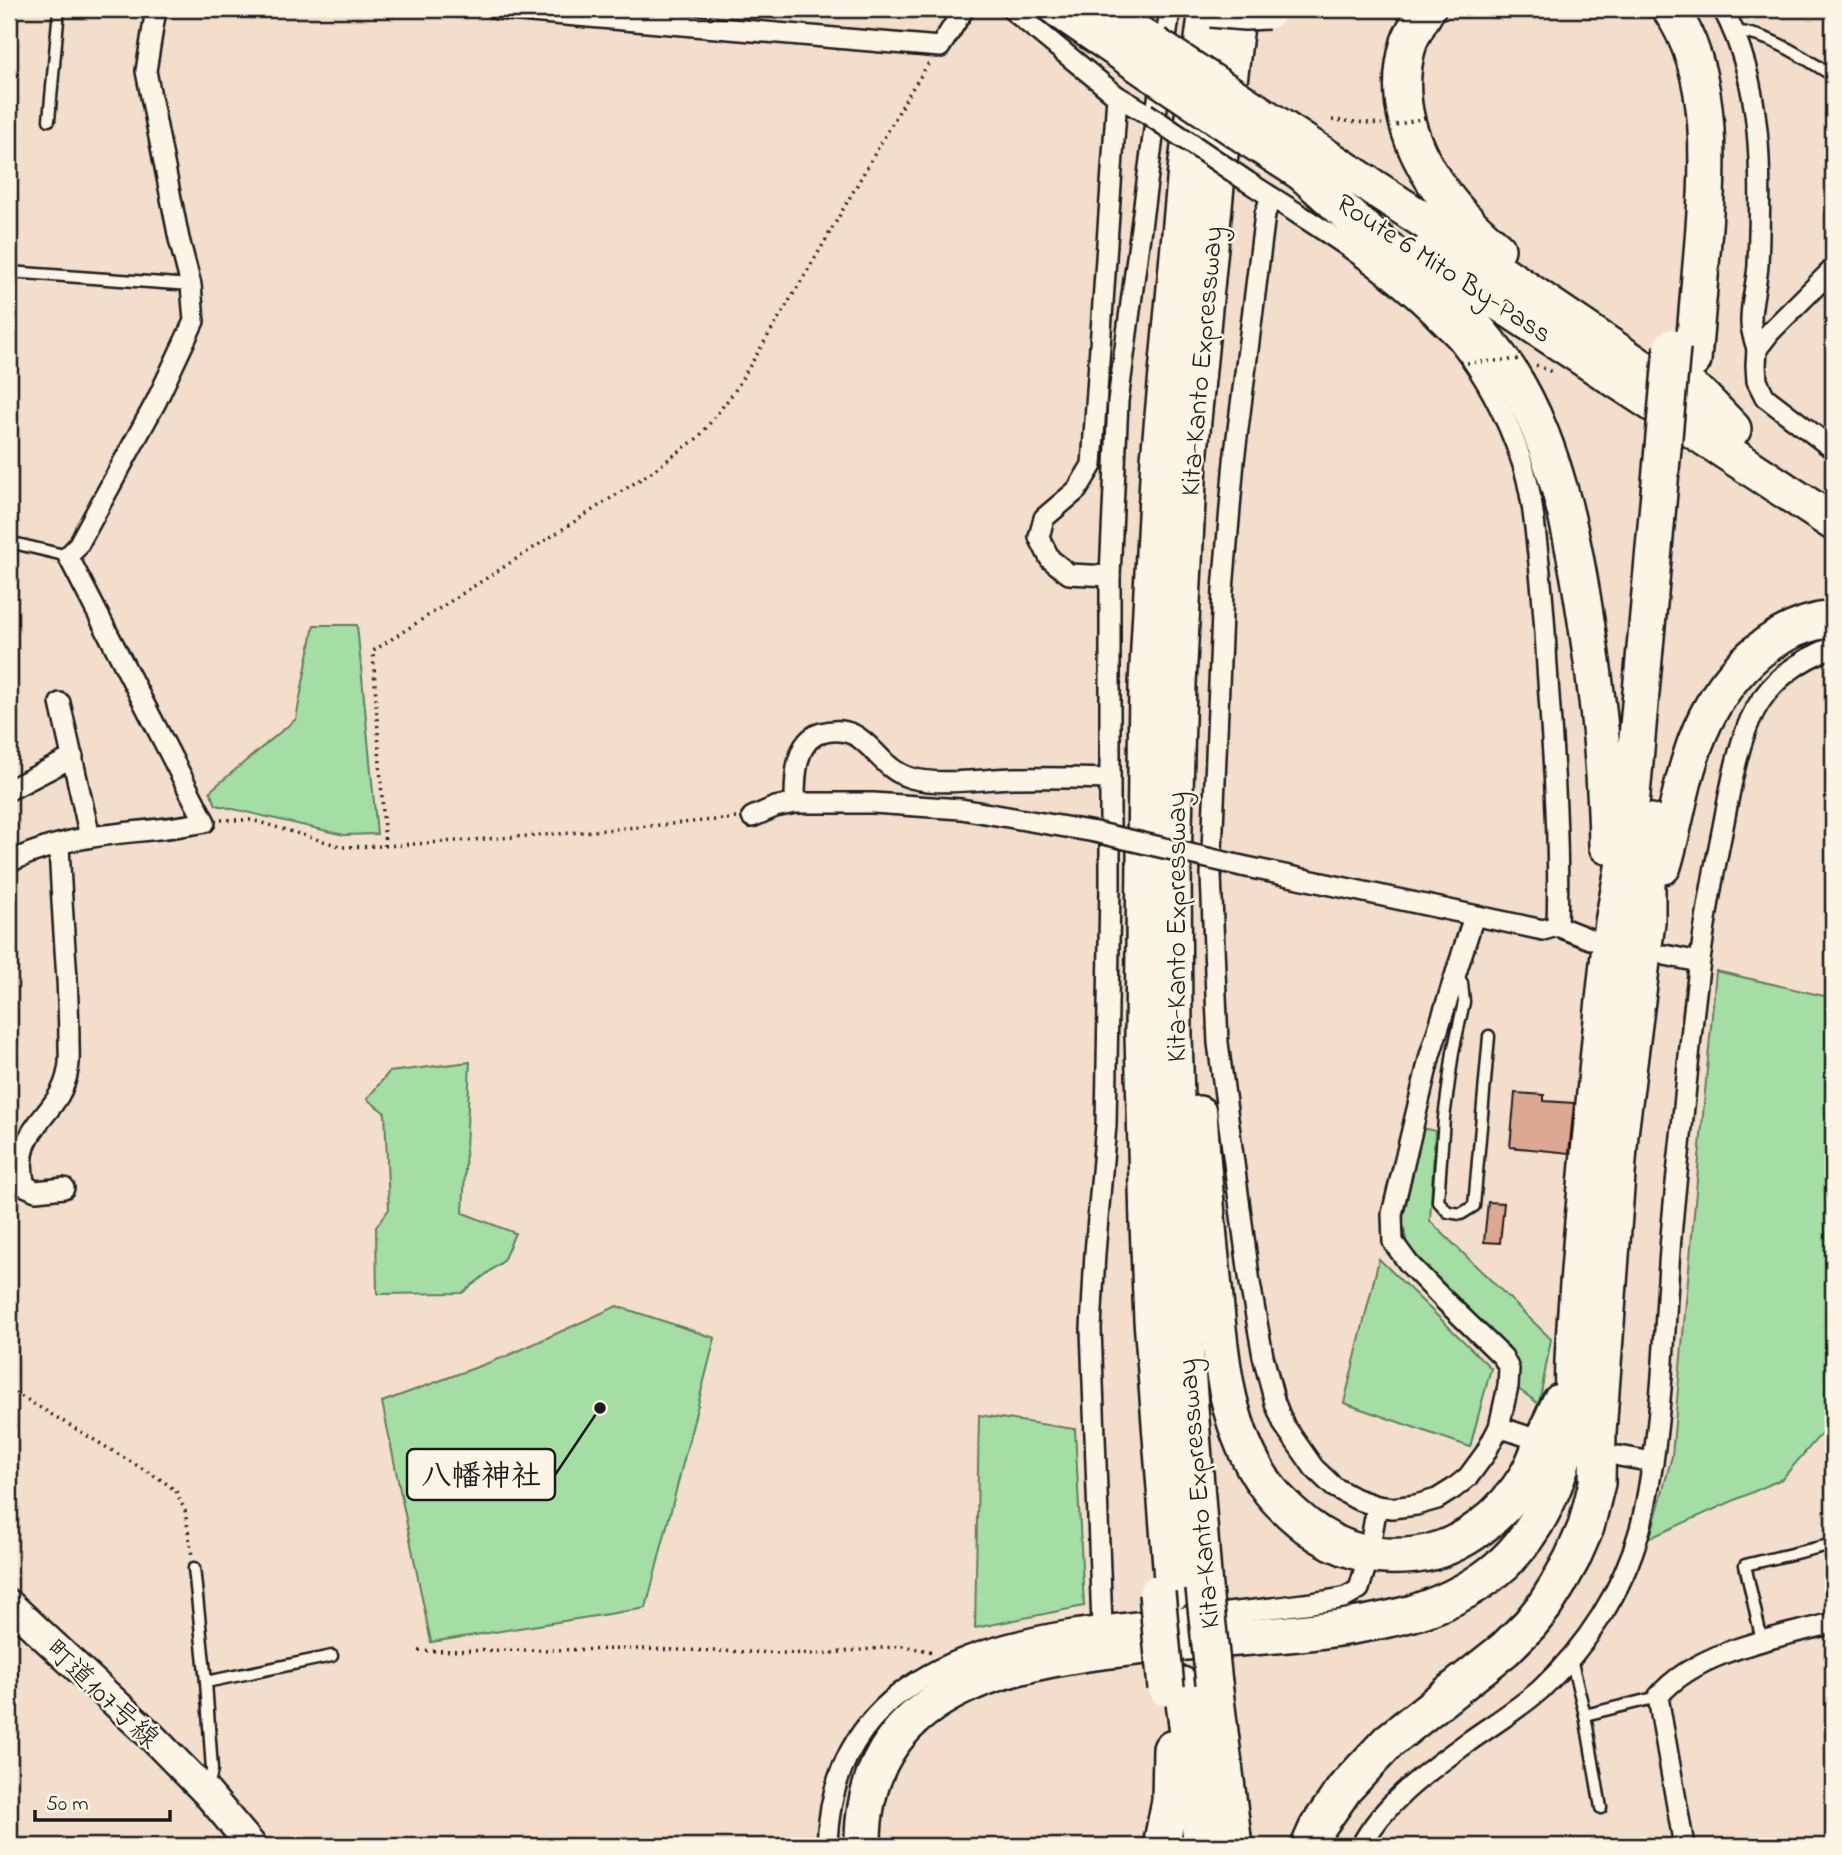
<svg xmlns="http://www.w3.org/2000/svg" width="1842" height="1855" font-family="'Indie Flower','Klee One',sans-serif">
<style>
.green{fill:#a4dea4;stroke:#607d60;stroke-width:2}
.building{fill:#dda892;stroke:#1c1c1c;stroke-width:2}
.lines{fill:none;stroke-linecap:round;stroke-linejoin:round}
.lane-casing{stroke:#1c1c1c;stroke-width:15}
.street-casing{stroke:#1c1c1c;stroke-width:24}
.secondary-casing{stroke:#1c1c1c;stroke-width:33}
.highway-casing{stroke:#1c1c1c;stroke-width:40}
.path{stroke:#1c1c1c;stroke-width:3.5;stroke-dasharray:2 5;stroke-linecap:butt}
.lane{stroke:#fcf5e5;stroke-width:10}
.street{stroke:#fcf5e5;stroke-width:19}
.secondary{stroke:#fcf5e5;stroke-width:28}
.highway{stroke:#fcf5e5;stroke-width:35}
.street-bridge-casing{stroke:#1c1c1c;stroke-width:24;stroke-linecap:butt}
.highway-bridge-casing{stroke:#1c1c1c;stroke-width:40;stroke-linecap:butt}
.path-bridge{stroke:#1c1c1c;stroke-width:3.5;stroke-dasharray:2 5;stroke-linecap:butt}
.street-bridge{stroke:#fcf5e5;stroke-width:19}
.highway-bridge{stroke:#fcf5e5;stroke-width:35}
.labels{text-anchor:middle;stroke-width:5;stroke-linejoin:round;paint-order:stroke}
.street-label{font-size:28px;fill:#1c1c1c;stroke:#fcf5e5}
.leader{fill:none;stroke:#1c1c1c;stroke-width:2.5}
.callout-dot{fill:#1c1c1c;stroke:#fcf5e5;stroke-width:2.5}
.callout{fill:#fcf5e5;stroke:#1c1c1c;stroke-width:2.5}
.callout-label{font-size:30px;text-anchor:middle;font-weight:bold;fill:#1c1c1c}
</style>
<rect width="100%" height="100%" fill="#f3decc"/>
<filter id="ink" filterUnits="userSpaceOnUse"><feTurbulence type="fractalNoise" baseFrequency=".0143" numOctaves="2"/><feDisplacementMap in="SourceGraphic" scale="14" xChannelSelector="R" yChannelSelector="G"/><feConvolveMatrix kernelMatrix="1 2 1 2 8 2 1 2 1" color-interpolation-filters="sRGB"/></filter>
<g filter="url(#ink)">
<!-- green -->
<g class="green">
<polygon points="314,625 357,625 377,834 344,835 216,805 210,791 296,719"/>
<polygon points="1716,971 1833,998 1833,1420 1782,1479 1650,1538 1672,1456"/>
<polygon points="470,1062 463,1213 515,1233 503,1261 462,1293 377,1294 376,1227 389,1209 385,1113 367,1099 389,1072"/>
<polygon points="1423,1128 1435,1131 1430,1221 1551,1339 1539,1404 1517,1388 1515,1356 1408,1247 1402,1223"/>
<polygon points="1379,1259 1491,1368 1470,1447 1344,1403"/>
<polygon points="617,1306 715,1338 646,1608 431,1642 382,1402 507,1356"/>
<polygon points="979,1415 1075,1429 1084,1606 975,1628"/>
</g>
<!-- building -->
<g class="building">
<polygon points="1515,1093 1544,1095 1544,1101 1574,1103 1569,1153 1510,1147"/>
<polygon points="1488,1202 1504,1203 1500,1243 1484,1242"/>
</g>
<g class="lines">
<!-- lane casing -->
<g class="lane-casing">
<g id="lane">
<path d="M 1735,31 C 1771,35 1800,55 1830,74 L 1833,80"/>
<polyline points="49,120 59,9"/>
<polyline points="9,272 191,285"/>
<polyline points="9,542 68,556"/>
<polyline points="1456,975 1462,983 1464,1002 1453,1052 1444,1118 1438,1201 1448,1212 1461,1214 1474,1206 1489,1036"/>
<polyline points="194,1568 206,1682 212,1770 208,1789"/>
<polyline points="1762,1641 1745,1565 1833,1544"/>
<polyline points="1571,1659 1585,1715 1601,1808"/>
<polyline points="206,1682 332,1656"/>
<polyline points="1585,1715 1658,1697"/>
</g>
</g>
<!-- street casing -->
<g class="street-casing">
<g id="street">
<polyline points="496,9 940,47 964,9"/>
<polyline points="1011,9 1117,96 1146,113"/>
<path d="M 1723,9 C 1765,88 1761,178 1758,265 C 1757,283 1750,306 1751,323 C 1751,332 1755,341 1757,349"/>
<path d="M 1248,182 C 1312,223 1377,261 1432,315 C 1440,324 1450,332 1458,341 C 1486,376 1508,420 1522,462 C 1531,489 1534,518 1537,546 C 1542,586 1545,627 1547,667 C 1553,753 1560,840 1557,926"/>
<polyline points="1271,197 1265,214 1234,461 1223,590 1211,875 1218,1043 1250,1283 1263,1356 1275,1403 1284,1425 1314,1468 1334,1487 1356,1499 1377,1506 1392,1508 1416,1505 1437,1499 1453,1489 1468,1477 1485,1454 1499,1427 1508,1386 1509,1369 1503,1357 1444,1300 1409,1264 1393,1242 1392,1214 1430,1055 1474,916"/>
<polyline points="1833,269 1771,331 1757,349 1756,365 1757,381 1765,397 1833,449"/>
<polyline points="1110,576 1069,574 1050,559 1039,537 1044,518 1077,490 1092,465 1117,96"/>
<polyline points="60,703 90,837"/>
<polyline points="9,790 73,757"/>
<path d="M 795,803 C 795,781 794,741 821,733 C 869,720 872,767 911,778 C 939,786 983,779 1013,778 C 1045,777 1078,778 1110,779"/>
<polyline points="752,817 775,807 795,803 873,803 961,809 1095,832"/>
<path d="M 59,845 C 61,890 64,934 67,979 C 68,1001 69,1022 69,1044 C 69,1052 70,1062 68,1070 C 60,1119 10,1125 25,1186 L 36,1191 L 64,1188"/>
<path d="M 9,862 C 35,850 64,841 92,837 C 129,831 167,830 205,822 L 68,556 L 77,547 L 156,402 L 194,321 L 191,285 L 179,239 L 146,71 L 156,9"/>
<polyline points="1242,866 1543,930 1557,926 1590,939"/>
<polyline points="1665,955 1699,962"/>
<polyline points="1499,1427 1529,1437"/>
<polyline points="1619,1456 1653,1462"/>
<polyline points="1372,1534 1377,1506"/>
<polyline points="1102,1625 1091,1329 1095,1253 1106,1125 1110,886 1110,576 1118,401 1170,9"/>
<path d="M 827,1846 C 833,1626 1085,1629 1246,1611 C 1272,1608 1299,1605 1325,1601 C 1331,1600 1339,1599 1346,1597 C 1350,1595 1355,1592 1359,1589 L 1365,1569"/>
<path d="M 1361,1846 C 1384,1802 1428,1771 1468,1742 C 1492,1725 1518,1709 1540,1690 C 1586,1647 1623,1591 1640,1529 C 1646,1507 1649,1484 1653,1462 C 1663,1392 1665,1320 1670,1250 C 1674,1195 1681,1141 1686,1086 C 1694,1004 1703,923 1720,842 C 1728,804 1736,744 1755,710 C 1773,678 1800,660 1833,647"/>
<path d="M 1684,1846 L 1658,1697 C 1695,1651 1778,1637 1833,1623"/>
</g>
</g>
<!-- secondary casing -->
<g class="secondary-casing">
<polyline id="secondary" points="9,1604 149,1734 207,1793 252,1846"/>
</g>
<!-- highway casing -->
<g class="highway-casing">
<g id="highway">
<polyline points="1058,9 1150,72"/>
<polyline points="1102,9 1155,45"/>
<path d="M 1427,9 C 1421,19 1413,31 1409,42 C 1384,125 1436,199 1497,249"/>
<path d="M 1670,9 C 1717,75 1708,177 1702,253 C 1699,289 1696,324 1693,360"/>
<polyline points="1256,111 1443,233 1675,390"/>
<polyline points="1250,139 1318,183"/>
<path d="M 1299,170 C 1329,197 1359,225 1390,251 C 1407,265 1424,277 1440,291 C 1461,309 1480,332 1497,354 C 1554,427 1575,544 1588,634 C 1599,705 1606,775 1607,846"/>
<polyline points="1425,254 1833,522"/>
<polyline points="1662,367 1700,395 1733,429"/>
<path d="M 1663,866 C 1674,830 1679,792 1691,756 C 1711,691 1761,627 1833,619"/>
<path d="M 1199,1114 C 1203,1169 1207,1223 1213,1278 C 1220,1347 1223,1426 1266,1485 C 1277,1501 1292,1514 1307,1526 C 1340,1551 1374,1560 1416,1555 C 1463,1549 1504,1514 1528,1474 C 1535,1462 1539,1448 1545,1435 C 1550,1424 1555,1413 1560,1402"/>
<polyline points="1204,1588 1183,1317 1174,1037 1173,863 1178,684 1189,461 1216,186 1238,9"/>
<polyline points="1173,1592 1152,1320 1148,1223 1143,1034 1147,685 1159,459 1186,170 1207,9"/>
<polyline points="1214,1683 1234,1846"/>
<polyline points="1182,1685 1202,1846"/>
<path d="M 863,1846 C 861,1671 1043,1656 1176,1643 C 1254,1636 1338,1634 1413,1613 C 1445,1603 1479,1586 1504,1563 C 1542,1527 1560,1477 1571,1428 C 1574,1415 1573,1402 1573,1390 C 1572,1374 1573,1358 1574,1342 C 1578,1275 1584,1208 1590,1142 C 1598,1069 1603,996 1613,923 C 1617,898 1623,873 1626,848 C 1632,804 1635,759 1639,715 C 1647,626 1655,537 1663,448"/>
<polyline points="1161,1846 1170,1801 1171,1749"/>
<polyline points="1309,1846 1317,1828 1345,1788 1389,1741 1505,1649 1530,1624 1545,1605 1557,1586 1572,1559 1586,1527 1597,1483 1598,1432 1620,1134 1647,922 1647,849 1650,822"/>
</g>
</g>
<!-- path -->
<g class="path">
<polyline points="1332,120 1382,124"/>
<polyline points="1536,365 1554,373"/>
<polyline points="221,820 252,820 343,847 385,846 571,833 737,818"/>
<polyline points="385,846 373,651 647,475 699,437 734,392 817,255 910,92 929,63"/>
<polyline points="9,1389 163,1481 176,1491 185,1511 192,1556"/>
<polyline points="419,1651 644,1649 820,1654 902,1646 934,1652"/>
</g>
<!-- lane -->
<use href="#lane" class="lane"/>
<!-- street -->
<use href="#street" class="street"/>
<!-- secondary -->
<use href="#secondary" class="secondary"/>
<!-- highway -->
<use href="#highway" class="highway"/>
<!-- street-bridge casing -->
<g class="street-bridge-casing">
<g id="street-bridge">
<polyline points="1146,113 1248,182"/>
<polyline points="1095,832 1242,866"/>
</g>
</g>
<!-- highway-bridge casing -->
<g class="highway-bridge-casing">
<g id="highway-bridge">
<polyline points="1211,9 1245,12 1268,11"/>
<polyline points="1155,45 1256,111"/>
<polyline points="1150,72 1250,139"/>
<polyline points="1663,448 1672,347"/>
<polyline points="1204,1588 1214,1683"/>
<polyline points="1157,1593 1166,1688"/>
</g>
</g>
<!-- path-bridge -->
<g class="path-bridge">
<polyline points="1396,125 1428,117"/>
<polyline points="1467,363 1522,359"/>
</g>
<!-- street-bridge -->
<use href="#street-bridge" class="street-bridge"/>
<!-- highway-bridge -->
<use href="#highway-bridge" class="highway-bridge"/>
</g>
</g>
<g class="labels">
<!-- street labels -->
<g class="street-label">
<text transform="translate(1445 267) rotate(33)" y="10">Route 6 Mito By-Pass</text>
<text transform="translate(1200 361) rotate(-85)" y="10">Kita-Kanto Expressway</text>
<text transform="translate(1175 927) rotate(-90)" y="10">Kita-Kanto Expressway</text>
<text transform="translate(1197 1494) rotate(-95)" y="10">Kita-Kanto Expressway</text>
<text transform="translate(103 1693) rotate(43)" y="10">町道107号線</text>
</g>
</g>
<!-- callouts -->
<path class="leader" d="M600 1408L555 1475"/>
<circle class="callout-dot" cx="600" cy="1408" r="7"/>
<rect class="callout" x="407" y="1449" width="148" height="51" rx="7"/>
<g class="callout-label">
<text x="481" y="1485">八幡神社</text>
</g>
<!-- margin -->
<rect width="1842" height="1855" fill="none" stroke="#fcf5e5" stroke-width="35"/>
<rect x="18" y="18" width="1807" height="1820" fill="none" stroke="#1c1c1c" stroke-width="2.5" filter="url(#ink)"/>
<!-- scale -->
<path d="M35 1810v10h135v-10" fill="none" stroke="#1c1c1c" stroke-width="3.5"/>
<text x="46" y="1810" font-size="21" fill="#1c1c1c" stroke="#fcf5e5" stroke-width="5" paint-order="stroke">50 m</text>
</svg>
